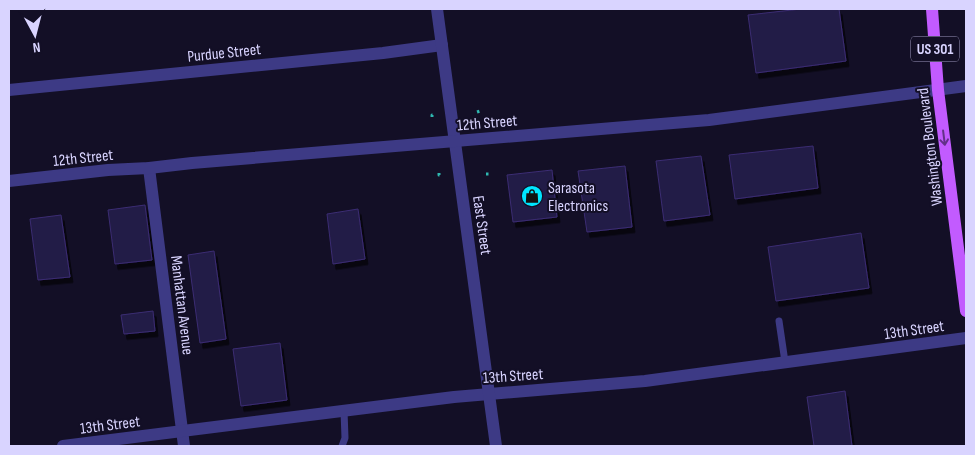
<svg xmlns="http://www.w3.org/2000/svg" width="975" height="455" font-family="'Sofia Sans Condensed',sans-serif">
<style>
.building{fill:#241b47;stroke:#3b2d73;filter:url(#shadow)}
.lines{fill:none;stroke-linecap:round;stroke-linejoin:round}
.path{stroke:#2fb8b0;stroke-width:3;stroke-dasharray:2.5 4;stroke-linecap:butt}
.service{stroke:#3d3a85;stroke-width:7}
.minor{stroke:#3d3a85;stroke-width:12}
.tertiary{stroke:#3d3a85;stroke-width:12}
.primary{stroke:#c25bff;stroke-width:12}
.oneway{stroke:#623188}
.labels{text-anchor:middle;stroke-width:4;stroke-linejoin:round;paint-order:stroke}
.shield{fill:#130f26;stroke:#9e99be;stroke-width:1}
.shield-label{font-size:15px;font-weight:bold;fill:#d9d4ff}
.street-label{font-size:16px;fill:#d9d4ff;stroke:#130f26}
.poi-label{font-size:16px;fill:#d9d4ff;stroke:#130f26;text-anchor:start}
</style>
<defs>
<filter id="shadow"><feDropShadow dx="3" dy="5.5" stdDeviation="0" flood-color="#0009"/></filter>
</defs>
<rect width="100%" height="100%" fill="#130f26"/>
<!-- building -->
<g class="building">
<polygon points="801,9 839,9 846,61 756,73 748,15"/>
<polygon points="813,146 818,188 735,199 729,155"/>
<polygon points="701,156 710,215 664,221 656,161"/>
<polygon points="625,166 632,227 587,232 578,171"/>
<polygon points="552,170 557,217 513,222 507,175"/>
<polygon points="145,205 152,260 115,264 108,210"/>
<polygon points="358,209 365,259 333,264 327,214"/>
<polygon points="61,215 70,277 38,280 30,219"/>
<polygon points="861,233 869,288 776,301 768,247"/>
<polygon points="214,251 226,339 200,343 188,255"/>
<polygon points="153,311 155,331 124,334 121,315"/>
<polygon points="280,343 287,400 241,406 233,349"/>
<polygon points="845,391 852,446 814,446 807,397"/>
</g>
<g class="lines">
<!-- path -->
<g class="path">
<polyline points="477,112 480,111 480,113"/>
<polyline points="432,117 432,115 434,115"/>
<polyline points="439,173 439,175 442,175"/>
<polyline points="486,174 489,174 489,172"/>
</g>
<!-- service -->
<g class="service">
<polyline points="779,321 785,362"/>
<polyline points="342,446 345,438 344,411"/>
</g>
<!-- minor -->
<g class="minor">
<polyline points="9,90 383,53 442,45"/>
<polyline points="149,168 184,446"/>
<polyline points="63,446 454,397 645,381 966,338"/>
</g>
<!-- tertiary -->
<g class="tertiary">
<polyline points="437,9 496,446"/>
<polyline points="9,181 108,170 149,168 192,163 709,120 966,86"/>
</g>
<!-- primary -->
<polyline class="primary" points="932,9 938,90 966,311"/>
</g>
<!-- one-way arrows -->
<defs><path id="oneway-shaft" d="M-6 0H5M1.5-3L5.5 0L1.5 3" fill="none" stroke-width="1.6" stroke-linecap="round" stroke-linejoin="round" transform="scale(1.25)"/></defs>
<use class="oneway" href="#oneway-shaft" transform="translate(944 138) rotate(83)"/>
<!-- icons -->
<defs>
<g id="shop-disc" transform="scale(1.125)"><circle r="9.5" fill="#00e5ff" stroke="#130f26"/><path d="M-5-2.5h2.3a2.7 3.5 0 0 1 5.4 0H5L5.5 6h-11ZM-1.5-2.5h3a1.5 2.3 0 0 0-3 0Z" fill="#111"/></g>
</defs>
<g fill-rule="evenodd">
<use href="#shop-disc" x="532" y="196"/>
</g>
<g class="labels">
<!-- shield labels -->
<rect class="shield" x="911" y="36.5" width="48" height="25" rx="4"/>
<g class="shield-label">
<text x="935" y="54">US 301</text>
</g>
<!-- street labels -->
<g class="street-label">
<text transform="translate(224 52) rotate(-6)" y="6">Purdue Street</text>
<text transform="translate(487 122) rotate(-5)" y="6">12th Street</text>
<text transform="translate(929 147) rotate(-97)" y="6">Washington Boulevard</text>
<text transform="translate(83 157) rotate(-6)" y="6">12th Street</text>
<text transform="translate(483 225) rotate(82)" y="6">East Street</text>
<text transform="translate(183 305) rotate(83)" y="6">Manhattan Avenue</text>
<text transform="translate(914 329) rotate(-8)" y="6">13th Street</text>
<text transform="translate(513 375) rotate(-4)" y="6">13th Street</text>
<text transform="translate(110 424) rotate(-7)" y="6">13th Street</text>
</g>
<!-- poi labels -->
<g class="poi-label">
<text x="548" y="193">Sarasota<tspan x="548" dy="18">Electronics</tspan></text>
</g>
</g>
<!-- border -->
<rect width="975" height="455" fill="none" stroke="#d9d4ff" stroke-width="20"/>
<!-- north arrow -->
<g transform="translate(35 35) rotate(173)" stroke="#130f26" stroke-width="4" paint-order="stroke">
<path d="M0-4L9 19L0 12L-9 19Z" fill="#d9d4ff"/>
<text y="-8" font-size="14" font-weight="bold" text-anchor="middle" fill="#d9d4ff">N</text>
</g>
</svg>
